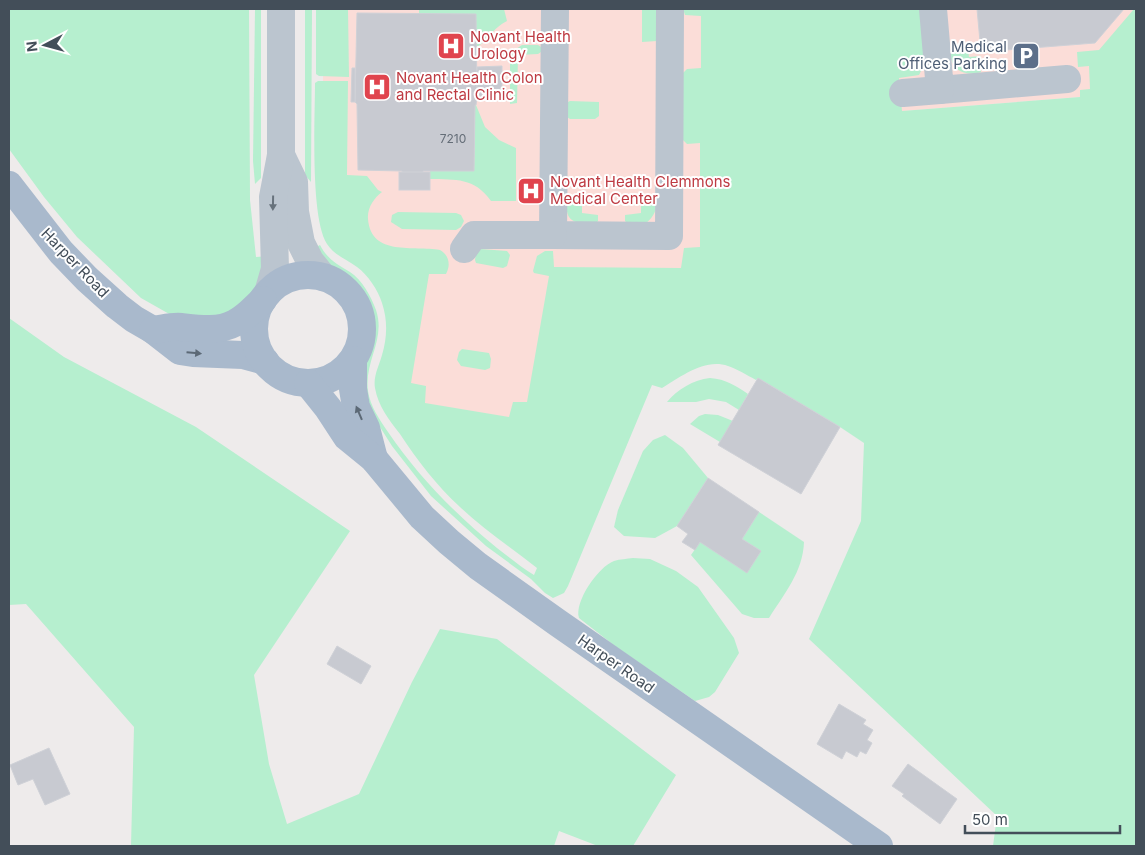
<svg xmlns="http://www.w3.org/2000/svg" width="1145" height="855" font-family="Inter,sans-serif">
<style>
.medical{fill:#fbddd8}
.green{fill:#b6efcf}
.building{fill:#c8cad1;stroke:#cfd1d7}
.lines{fill:none;stroke-linecap:round;stroke-linejoin:round}
.minor{stroke:#bbc5cf;stroke-width:28}
.major{stroke:#a9b9cc;stroke-width:28}
.oneway{fill:#67727c}
.oneway2{fill:#5c6976}
.labels{text-anchor:middle;stroke-width:4;stroke-linejoin:round;paint-order:stroke}
.number-label{font-size:12px;fill:#646d77}
.health-label{font-size:15px;fill:#be3a42;stroke:#fff;text-anchor:start}
.service-label{font-size:15px;fill:#4e5e75;stroke:#fff;text-anchor:end}
.street-label{font-size:15px;fill:#434e59;stroke:#fff}
</style>
<rect width="100%" height="100%" fill="#eeebeb"/>
<!-- medical -->
<polygon class="medical" points="323,9 1136,9 1093,96 877,113 733,228 534,427 431,429 403,380 389,312 371,275 323,226"/>
<!-- green -->
<g class="green">
<polygon points="9,9 249,9 250,200 256,257 269,256 265,279 226,318 171,315 141,298 77,237 44,197 9,149"/>
<polygon points="255,9 261,9 261,178 255,184 253,161"/>
<polygon points="305,9 312,9 311,182 305,175"/>
<polygon points="316,9 348,9 349,77 319,76 316,74"/>
<path d="M 419,9 L 504,9 L 507,21 C 492,28 487,43 476,47 L 419,14 Z"/>
<polygon points="642,9 657,9 657,41 642,42"/>
<path d="M 683,9 L 921,9 L 925,63 L 919,75 L 899,78 L 902,111 L 1080,97 L 1080,90 L 1090,89 L 1089,66 L 1078,67 L 1077,52 L 1099,50 L 1134,9 L 1136,9 L 1136,846 L 993,846 L 997,816 L 809,639 L 861,521 L 864,443 L 840,427 L 758,378 L 756,380 C 747,375 737,369 728,366 C 704,358 681,377 662,388 L 652,385 L 568,586 L 564,593 L 553,598 L 545,593 L 531,579 L 486,546 L 431,496 L 392,446 L 366,405 L 364,368 L 373,343 L 375,328 L 370,305 L 364,293 L 354,282 L 327,263 L 316,247 L 320,245 C 327,259 338,265 350,272 C 362,280 371,296 376,310 C 386,340 364,361 368,391 C 370,406 380,420 388,432 C 418,476 455,514 497,548 C 509,557 521,567 534,575 L 537,568 C 512,548 483,529 460,507 C 437,486 417,460 400,434 C 389,420 378,406 375,388 C 373,376 379,366 382,355 C 387,338 388,321 382,303 C 378,290 368,275 357,267 C 346,259 334,255 327,244 C 310,218 315,118 315,83 L 318,81 L 348,81 L 347,175 L 367,176 L 378,190 L 382,192 C 374,198 367,208 368,219 C 371,257 414,245 440,250 C 449,255 451,265 446,274 L 429,274 L 411,383 L 426,386 L 425,403 L 509,417 L 513,402 L 527,402 L 549,276 L 534,273 L 533,271 L 537,256 L 545,251 L 553,251 L 554,267 L 681,268 L 684,248 L 700,247 L 700,143 L 687,144 L 683,140 L 683,73 L 687,69 L 701,68 L 701,16 L 685,15 Z"/>
<polygon points="522,45 538,45 541,47 541,52 538,54 518,55 517,103 510,104 510,56 513,51"/>
<path d="M 968,49 L 969,57 L 981,56 L 981,72 C 966,77 949,70 951,52 Z"/>
<polygon points="570,101 599,102 599,116 595,119 570,119 567,117 568,102"/>
<path d="M 475,105 L 476,105 L 485,127 L 499,140 L 516,148 L 516,201 L 491,201 C 474,177 456,180 430,179 L 430,171 L 474,171 Z"/>
<path d="M 570,196 L 582,196 L 582,213 L 598,215 L 598,221 L 596,223 C 574,224 564,223 567,197 Z"/>
<path d="M 641,196 L 656,197 C 657,210 655,216 645,224 L 627,223 L 625,221 L 625,215 L 641,213 Z"/>
<polygon points="398,212 456,213 461,215 464,221 461,227 456,230 402,229 391,222 392,215"/>
<polygon points="481,249 507,251 510,255 507,266 503,268 476,263 475,260 476,253"/>
<polygon points="9,318 64,357 196,427 350,531 254,675 269,764 287,824 359,794 412,682 440,629 497,639 676,775 633,846 598,846 559,831 554,846 131,846 134,727 26,604 9,605"/>
<polygon points="462,349 489,353 491,359 490,368 485,370 461,366 457,360 459,352"/>
<path d="M 710,378 C 726,379 736,386 748,394 L 739,410 L 726,402 L 709,399 L 696,402 L 667,402 C 678,389 693,380 710,378 Z"/>
<polygon points="705,414 718,415 733,421 720,442 690,424 699,416"/>
<polygon points="665,435 683,448 708,478 677,526 655,538 624,536 614,527 618,510 643,451 653,440"/>
<path d="M 759,512 L 804,542 C 803,572 784,594 769,618 L 754,618 L 742,614 L 691,555 L 700,542 L 761,551 L 742,539 Z"/>
<path d="M 633,558 L 650,559 L 676,571 L 698,587 L 734,638 L 739,653 L 715,692 L 709,697 L 695,701 L 615,646 L 579,618 C 574,602 598,567 614,561 C 620,559 627,559 633,558 Z"/>
</g>
<!-- building -->
<g class="building">
<polygon points="977,9 1124,9 1095,43 981,52"/>
<polygon points="357,13 476,14 477,97 476,105 475,105 474,171 423,171 423,177 414,177 402,176 402,171 358,170 357,104 355,102"/>
<polygon points="502,66 502,97 477,97 477,67"/>
<polygon points="352,68 355,68 355,102 351,102"/>
<rect x="399" y="172" width="31" height="18"/>
<polygon points="758,378 840,427 801,494 718,445"/>
<polygon points="708,478 759,512 742,539 761,551 747,573 700,542 695,550 682,542 688,534 677,526"/>
<polygon points="337,646 371,666 361,684 327,664"/>
<polygon points="839,704 866,720 863,724 873,730 867,740 872,743 866,754 860,751 857,757 846,751 842,759 817,744"/>
<polygon points="49,748 70,794 45,805 33,779 18,785 10,765"/>
<polygon points="908,764 957,799 940,824 902,796 904,794 892,786"/>
</g>
<g class="lines">
<!-- minor -->
<g class="minor">
<polyline points="555,9 553,235 669,236 670,9"/>
<polyline points="933,9 940,90 1067,79"/>
<polyline points="903,93 940,90"/>
<polyline points="281,155 294,182 295,212 301,243 310,261 323,277"/>
<polyline points="464,249 474,235 553,235"/>
<polyline points="268,293 275,269 273,197 281,155 281,9"/>
</g>
<!-- major -->
<g class="major">
<polyline points="9,185 61,252 87,279 117,306 134,319 153,330 180,351 193,353 243,355 265,361"/>
<circle cx="308" cy="329" r="54"/>
<path d="M 153,330 C 162,329 172,326 181,327 C 199,329 218,332 235,323 C 246,318 254,308 263,300"/>
<polyline points="353,360 353,389 356,407 366,428 374,459"/>
<polyline points="308,383 328,408 347,437 374,459 422,517 449,542 478,566 558,623 879,846"/>
</g>
</g>
<!-- one-way arrows -->
<defs><path id="oneway-solid" d="M-6-.8H1V-3.2L6.5 0L1 3.2V.8H-6Z" transform="scale(1.25)"/></defs>
<use class="oneway" href="#oneway-solid" transform="translate(273 203) rotate(91)"/>
<g class="oneway2">
<use href="#oneway-solid" transform="translate(194 353) rotate(5)"/>
<use href="#oneway-solid" transform="translate(359 413) rotate(-113)"/>
</g>
<!-- icons -->
<defs>
<g id="hospital-square" transform="scale(1.4375)"><rect x="-9" y="-9" width="18" height="18" rx="4" fill="#e0444e" stroke="#fff"/><path d="M-5-5h3v3.5h4V-5h3V5h-3V1.5h-4V5h-3Z" fill="#fff"/></g>
<g id="parking-square" transform="scale(1.4375)"><rect x="-9" y="-9" width="18" height="18" rx="4" fill="#5c6f8a" stroke="#fff"/><path d="M-3.5-5.5H1a3.5 3.5 0 0 1 0 7H-1V5.5H-3.5ZM-1-3.4V-.6H.8a1.4 1.4 0 0 0 0-2.8Z" fill="#fff"/></g>
</defs>
<g fill-rule="evenodd">
<use href="#hospital-square" x="451" y="46"/>
<use href="#parking-square" x="1026" y="56"/>
<use href="#hospital-square" x="377" y="87"/>
<use href="#hospital-square" x="531" y="191"/>
</g>
<g class="labels">
<!-- number labels -->
<g class="number-label">
<text x="453" y="143">7210</text>
</g>
<!-- health labels -->
<g class="health-label">
<text x="470" y="42">Novant Health<tspan x="470" dy="17">Urology</tspan></text>
<text x="396" y="83">Novant Health Colon<tspan x="396" dy="17">and Rectal Clinic</tspan></text>
<text x="550" y="187">Novant Health Clemmons<tspan x="550" dy="17">Medical Center</tspan></text>
</g>
<!-- service labels -->
<g class="service-label">
<text x="1007" y="52">Medical<tspan x="1007" dy="17">Offices Parking</tspan></text>
</g>
<!-- street labels -->
<g class="street-label">
<text transform="translate(75 263) rotate(46)" y="5">Harper Road</text>
<text transform="translate(616 664) rotate(35)" y="5">Harper Road</text>
</g>
</g>
<!-- border -->
<rect width="1145" height="855" fill="none" stroke="#434e59" stroke-width="20"/>
<!-- north arrow -->
<g transform="translate(45 45) rotate(264)" stroke="#ffffff" stroke-width="4" paint-order="stroke">
<path d="M0-4L9 19L0 12L-9 19Z" fill="#434e59"/>
<text y="-8" font-size="14" font-weight="bold" text-anchor="middle" fill="#434e59">N</text>
</g>
<!-- scale -->
<path d="M965 825v8h155v-8" fill="none" stroke="#434e59" stroke-width="2.5"/>
<text x="972" y="825" font-size="15" fill="#434e59" stroke="#ffffff" stroke-width="4" paint-order="stroke">50 m</text>
</svg>
